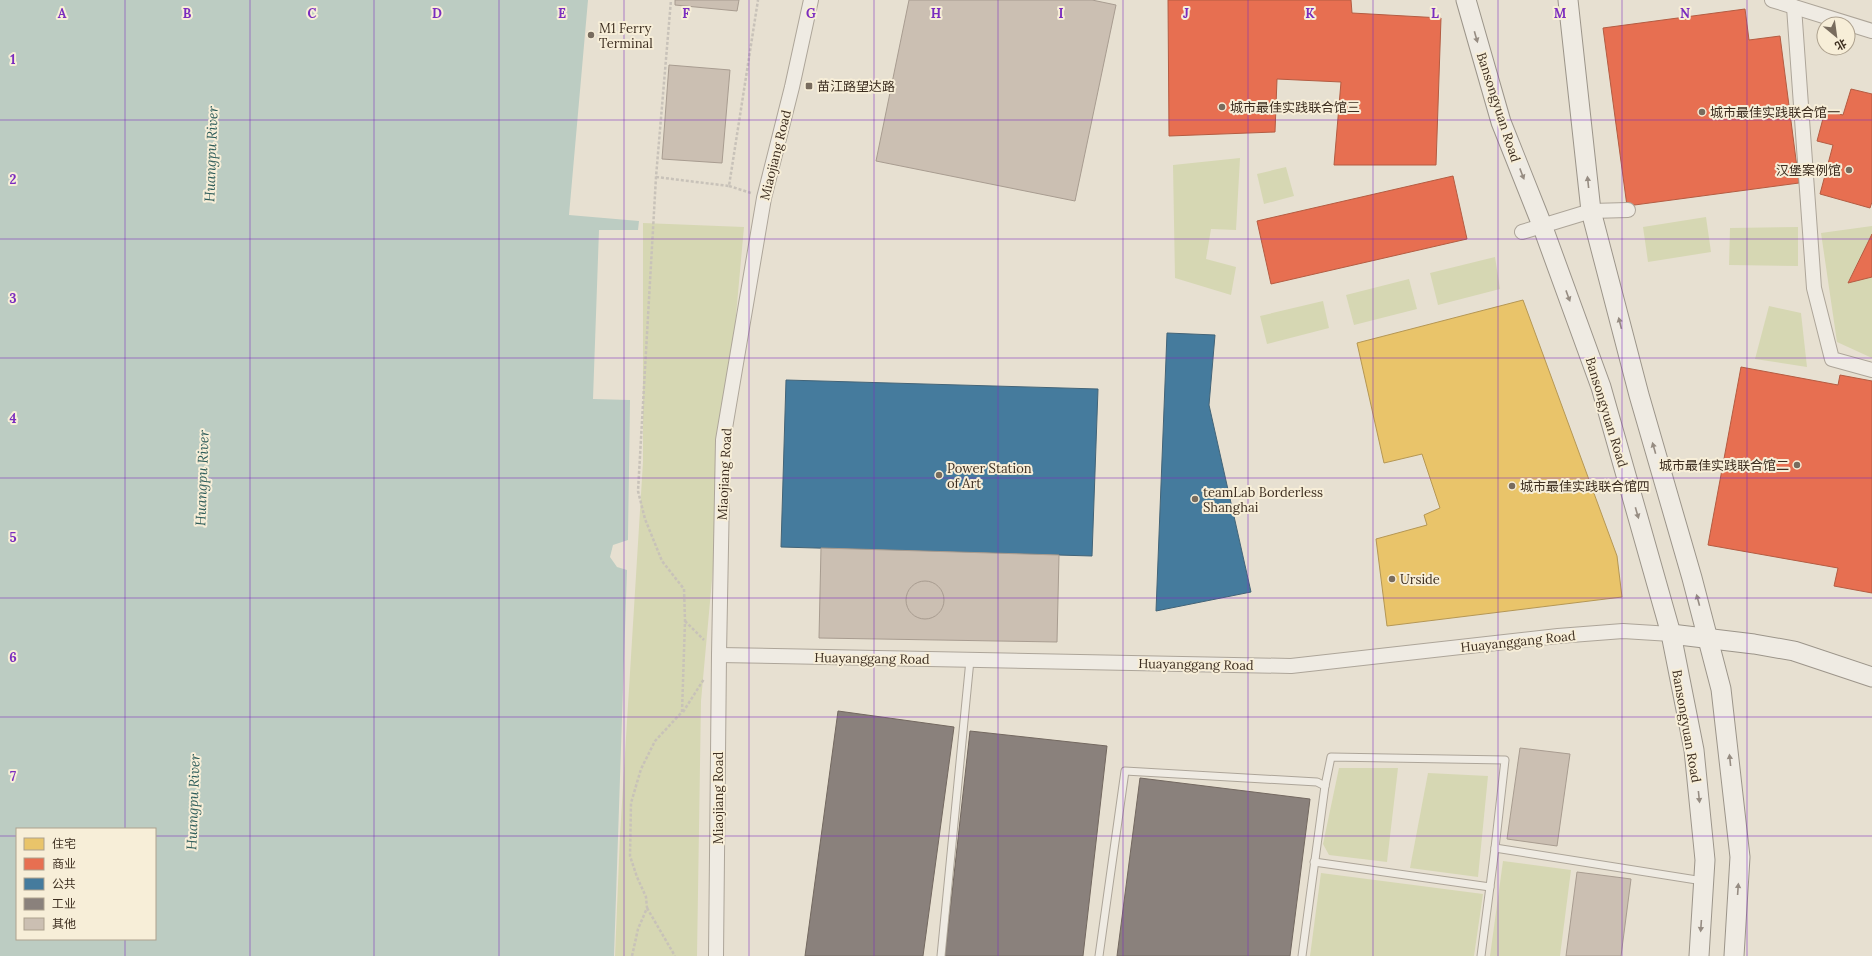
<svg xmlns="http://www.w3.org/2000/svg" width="1872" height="956" font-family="Lora,'Noto Sans SC',serif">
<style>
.green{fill:#d6d7b3}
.water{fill:#bcccc2;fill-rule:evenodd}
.homes{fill:#e9c46a;stroke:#b59754}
.shops{fill:#e76f51;stroke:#b45c42}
.public{fill:#457b9d;stroke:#436478}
.industry{fill:#8a817c;stroke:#736860}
.building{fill:#cbbfb2;stroke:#a89c90}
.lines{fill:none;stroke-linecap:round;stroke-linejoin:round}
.lane-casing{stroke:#ada599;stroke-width:9}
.street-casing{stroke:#ada599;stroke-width:16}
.secondary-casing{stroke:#9c958a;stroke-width:21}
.path{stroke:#c8c2b9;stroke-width:2.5;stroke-dasharray:3 2;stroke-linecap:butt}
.lane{stroke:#efebe3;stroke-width:7}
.street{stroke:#efebe3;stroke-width:14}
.secondary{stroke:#efebe3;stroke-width:19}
.oneway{fill:#968c82}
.grid{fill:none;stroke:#7b2cbf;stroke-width:1;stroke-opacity:0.55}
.poi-dot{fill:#786c5e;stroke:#f7eed8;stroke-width:1.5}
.labels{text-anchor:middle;stroke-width:4;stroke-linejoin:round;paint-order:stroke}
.poi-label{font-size:13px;fill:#3d2e20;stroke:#f7eed8;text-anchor:start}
.street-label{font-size:13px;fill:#3d2e20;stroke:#f7eed8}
.water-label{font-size:14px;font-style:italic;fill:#2f5d5a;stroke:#f7eed8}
.grid-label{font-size:13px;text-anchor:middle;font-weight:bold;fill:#7b2cbf;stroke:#f7eed8;stroke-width:4;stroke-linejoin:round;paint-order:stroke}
</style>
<rect width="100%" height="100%" fill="#e7e0d1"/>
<!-- green -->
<g class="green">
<polygon points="1240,158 1236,230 1211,229 1206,259 1236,267 1231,295 1175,278 1173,165"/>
<polygon points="1286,167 1294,196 1264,204 1257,174"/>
<polygon points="1706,217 1711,252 1648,262 1643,227"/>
<polygon points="643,223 744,227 701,701 697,956 615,956 620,835 643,462"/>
<polygon points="1872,226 1872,234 1848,282 1872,277 1872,358 1837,342 1821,233"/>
<polygon points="1798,227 1798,266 1729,265 1730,228"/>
<polygon points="1495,257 1500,289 1438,305 1430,273"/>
<polygon points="1409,279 1417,309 1354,325 1346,295"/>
<polygon points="1323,301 1329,328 1267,344 1260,316"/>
<polygon points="1769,306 1801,313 1807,367 1755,359"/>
<polygon points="1339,768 1398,768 1387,862 1329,855 1323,844"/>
<polygon points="1428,773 1488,776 1478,877 1410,868"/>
<polygon points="1503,861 1571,870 1560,956 1490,956"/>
<polygon points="1321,873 1483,894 1474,956 1310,956"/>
</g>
<!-- water -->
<path class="water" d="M 0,0 L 588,0 L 569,215 L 639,221 L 638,230 L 599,230 L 593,399 L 630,400 L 628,540 L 613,545 L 610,557 L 617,567 L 627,570 L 614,956 L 0,956 ZM 17,829 L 155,829 L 155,939 L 17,939 Z"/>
<!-- homes -->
<polygon class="homes" points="1523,300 1617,556 1622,597 1387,626 1376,539 1427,525 1424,515 1440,508 1422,454 1384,463 1357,343"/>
<!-- shops -->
<g class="shops">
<polygon points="1168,0 1351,0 1352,13 1441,18 1436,165 1334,165 1341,82 1277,79 1275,132 1169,136"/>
<polygon points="1745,9 1749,40 1780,36 1799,183 1627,206 1603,28"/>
<polygon points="1851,89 1872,94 1872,202 1870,208 1820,194 1833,145 1817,141 1825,111 1843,115"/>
<polygon points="1453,176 1467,239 1271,284 1257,221"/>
<polygon points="1872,234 1872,277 1848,283"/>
<polygon points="1741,367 1838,385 1840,375 1872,381 1872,593 1834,586 1838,568 1708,545"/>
</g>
<!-- public -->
<g class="public">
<polygon points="1167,333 1215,335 1209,405 1251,592 1156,611"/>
<polygon points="786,380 1098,389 1092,556 781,547"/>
</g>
<!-- industry -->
<g class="industry">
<polygon points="838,711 954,727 923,956 805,956"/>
<polygon points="970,731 1107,746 1083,956 945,956"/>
<polygon points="1140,778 1310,799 1290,956 1117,956"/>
</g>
<!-- building -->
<g class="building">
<polygon points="675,0 739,0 737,11 675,5"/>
<polygon points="909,0 1092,0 1116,5 1075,201 876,161"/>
<polygon points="669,65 730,70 722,163 662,159"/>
<polygon points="821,548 1059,555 1057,642 819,638"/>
<circle cx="925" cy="600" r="19"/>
<polygon points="1520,748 1570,754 1557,846 1507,839"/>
<polygon points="1577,872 1631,879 1621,956 1566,956"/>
</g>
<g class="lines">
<!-- lane casing -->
<g class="lane-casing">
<g id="lane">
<polyline points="1495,848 1703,881"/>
<polyline points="1314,862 1490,887"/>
<polyline points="941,956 970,660"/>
<polyline points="1099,956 1125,771 1317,782 1325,786"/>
<polyline points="1302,956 1325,786 1331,757 1505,760 1495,848 1481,956"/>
</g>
</g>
<!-- street casing -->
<g class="street-casing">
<g id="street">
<polyline points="1772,0 1872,31"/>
<polyline points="1794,7 1814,288 1832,359 1872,370"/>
<polyline points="1522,232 1591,211 1628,210"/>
<polyline points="719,655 1291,666 1558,636 1623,631 1671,634"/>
<polyline points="716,956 719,655 723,440 764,198 792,87 811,0"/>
</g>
</g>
<!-- secondary casing -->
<g class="secondary-casing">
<g id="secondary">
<polyline points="1466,0 1501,122 1542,225 1601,387 1671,634 1694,750 1705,860 1699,956"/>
<polyline points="1568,0 1591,211 1639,395 1692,578 1721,689 1740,857 1734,956"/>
<polyline points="1671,634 1754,644 1794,651 1872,677"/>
</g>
</g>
<!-- path -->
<g class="path">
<polyline points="656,177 729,186 758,0"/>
<polyline points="729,186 751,193"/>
<polyline points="685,621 704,640"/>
<polyline points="683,712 704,679"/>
<polyline points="647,908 675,956"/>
<polyline points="632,956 638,929 647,908 646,897 637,877 630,856 631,803 641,769 655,741 682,712 685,621 684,589 662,561 645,519 638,491 656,177 671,0"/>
</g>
<!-- lane -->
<use href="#lane" class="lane"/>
<!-- street -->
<use href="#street" class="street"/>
<!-- secondary -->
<use href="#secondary" class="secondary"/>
</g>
<!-- one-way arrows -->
<defs><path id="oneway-solid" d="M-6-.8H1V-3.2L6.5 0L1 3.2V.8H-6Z"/></defs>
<g class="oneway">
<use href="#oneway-solid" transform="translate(1476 37) rotate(74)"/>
<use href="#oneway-solid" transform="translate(1522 174) rotate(69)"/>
<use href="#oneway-solid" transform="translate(1588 182) rotate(-96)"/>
<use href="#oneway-solid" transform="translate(1568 296) rotate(70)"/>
<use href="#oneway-solid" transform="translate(1620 323) rotate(-104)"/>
<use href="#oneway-solid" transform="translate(1654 448) rotate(-106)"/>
<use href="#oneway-solid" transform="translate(1637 513) rotate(74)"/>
<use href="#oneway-solid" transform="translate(1698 600) rotate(-105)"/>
<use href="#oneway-solid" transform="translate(1730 760) rotate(-96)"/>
<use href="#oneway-solid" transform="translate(1699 797) rotate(84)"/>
<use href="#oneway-solid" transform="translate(1738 889) rotate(-86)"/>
<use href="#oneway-solid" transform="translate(1701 926) rotate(94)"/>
</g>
<!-- grid -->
<path class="grid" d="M 125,0 L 125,829M 250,0 L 250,956M 374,0 L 374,956M 499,0 L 499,956M 624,0 L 624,956M 749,0 L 749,956M 874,0 L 874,956M 998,0 L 998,956M 1123,0 L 1123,956M 1248,0 L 1248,956M 1373,0 L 1373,956M 1498,0 L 1498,956M 1622,0 L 1622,956M 1747,0 L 1747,956M 0,120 L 1872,120M 0,239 L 1872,239M 0,358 L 1872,358M 0,478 L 1872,478M 0,598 L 1872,598M 0,717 L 1872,717M 0,836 L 17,836M 155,836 L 1872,836M 125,939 L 125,956"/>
<!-- markers -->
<g class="poi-dot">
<circle cx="591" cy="35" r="4"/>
<rect x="805" y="82" width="8" height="8" rx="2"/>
<circle cx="1222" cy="107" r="4"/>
<circle cx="1702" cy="112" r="4"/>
<circle cx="1849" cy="170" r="4"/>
<circle cx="1797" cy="465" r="4"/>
<circle cx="939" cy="475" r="4"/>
<circle cx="1512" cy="486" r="4"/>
<circle cx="1195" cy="499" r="4"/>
<circle cx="1392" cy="579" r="4"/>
</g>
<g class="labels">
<!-- poi labels -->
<g class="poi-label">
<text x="599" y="33">M1 Ferry<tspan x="599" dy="15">Terminal</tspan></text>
<text x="817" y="91">苗江路望达路</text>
<text x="1230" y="112">城市最佳实践联合馆三</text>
<text x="1710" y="117">城市最佳实践联合馆一</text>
<text x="1841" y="175" text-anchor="end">汉堡案例馆</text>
<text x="1789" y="470" text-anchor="end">城市最佳实践联合馆二</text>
<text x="947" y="473">Power Station<tspan x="947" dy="15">of Art</tspan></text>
<text x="1520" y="491">城市最佳实践联合馆四</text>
<text x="1203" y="497">teamLab Borderless<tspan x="1203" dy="15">Shanghai</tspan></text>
<text x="1400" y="584">Urside</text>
</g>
<!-- street labels -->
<g class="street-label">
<text transform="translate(1499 107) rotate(72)" y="5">Bansongyuan Road</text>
<text transform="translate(775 155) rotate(-76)" y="5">Miaojiang Road</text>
<text transform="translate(1607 412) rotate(73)" y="5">Bansongyuan Road</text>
<text transform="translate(724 474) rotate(-87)" y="5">Miaojiang Road</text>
<text transform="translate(1518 641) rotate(-6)" y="5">Huayanggang Road</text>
<text transform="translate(872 658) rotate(1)" y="5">Huayanggang Road</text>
<text transform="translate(1196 664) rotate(1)" y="5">Huayanggang Road</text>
<text transform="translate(1687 726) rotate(80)" y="5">Bansongyuan Road</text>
<text transform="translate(718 798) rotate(-90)" y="5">Miaojiang Road</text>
</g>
<!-- water labels -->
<g class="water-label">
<text transform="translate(211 154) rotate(-88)" y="5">Huangpu River</text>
<text transform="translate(202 478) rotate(-88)" y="5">Huangpu River</text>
<text transform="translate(193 802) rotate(-88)" y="5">Huangpu River</text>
</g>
</g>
<g class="grid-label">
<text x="62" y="18">A</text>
<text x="187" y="18">B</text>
<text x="312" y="18">C</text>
<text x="437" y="18">D</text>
<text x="562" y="18">E</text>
<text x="686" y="18">F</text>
<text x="811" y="18">G</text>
<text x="936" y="18">H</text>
<text x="1061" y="18">I</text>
<text x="1186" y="18">J</text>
<text x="1310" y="18">K</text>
<text x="1435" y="18">L</text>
<text x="1560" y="18">M</text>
<text x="1685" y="18">N</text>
<text x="13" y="64">1</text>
<text x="13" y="184">2</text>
<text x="13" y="303">3</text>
<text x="13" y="423">4</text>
<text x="13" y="542">5</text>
<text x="13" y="662">6</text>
<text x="13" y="781">7</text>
</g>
<!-- legend -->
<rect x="16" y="828" width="140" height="112" fill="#f7eed8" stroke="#ada18e"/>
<rect x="24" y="838" width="20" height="12" fill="#e9c46a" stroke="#ada18e"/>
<text x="52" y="848" font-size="12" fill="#3d2e20">住宅</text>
<rect x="24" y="858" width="20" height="12" fill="#e76f51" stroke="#ada18e"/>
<text x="52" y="868" font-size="12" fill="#3d2e20">商业</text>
<rect x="24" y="878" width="20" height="12" fill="#457b9d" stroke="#ada18e"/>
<text x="52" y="888" font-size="12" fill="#3d2e20">公共</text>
<rect x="24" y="898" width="20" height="12" fill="#8a817c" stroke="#ada18e"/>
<text x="52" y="908" font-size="12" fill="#3d2e20">工业</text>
<rect x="24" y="918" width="20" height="12" fill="#cbbfb2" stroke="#ada18e"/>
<text x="52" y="928" font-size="12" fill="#3d2e20">其他</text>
<!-- north arrow -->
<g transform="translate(1836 36) rotate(151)"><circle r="19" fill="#f7eed8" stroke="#ada18e"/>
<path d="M0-3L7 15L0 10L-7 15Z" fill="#786c5e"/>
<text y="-6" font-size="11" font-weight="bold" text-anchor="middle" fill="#3d2e20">北</text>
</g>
</svg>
